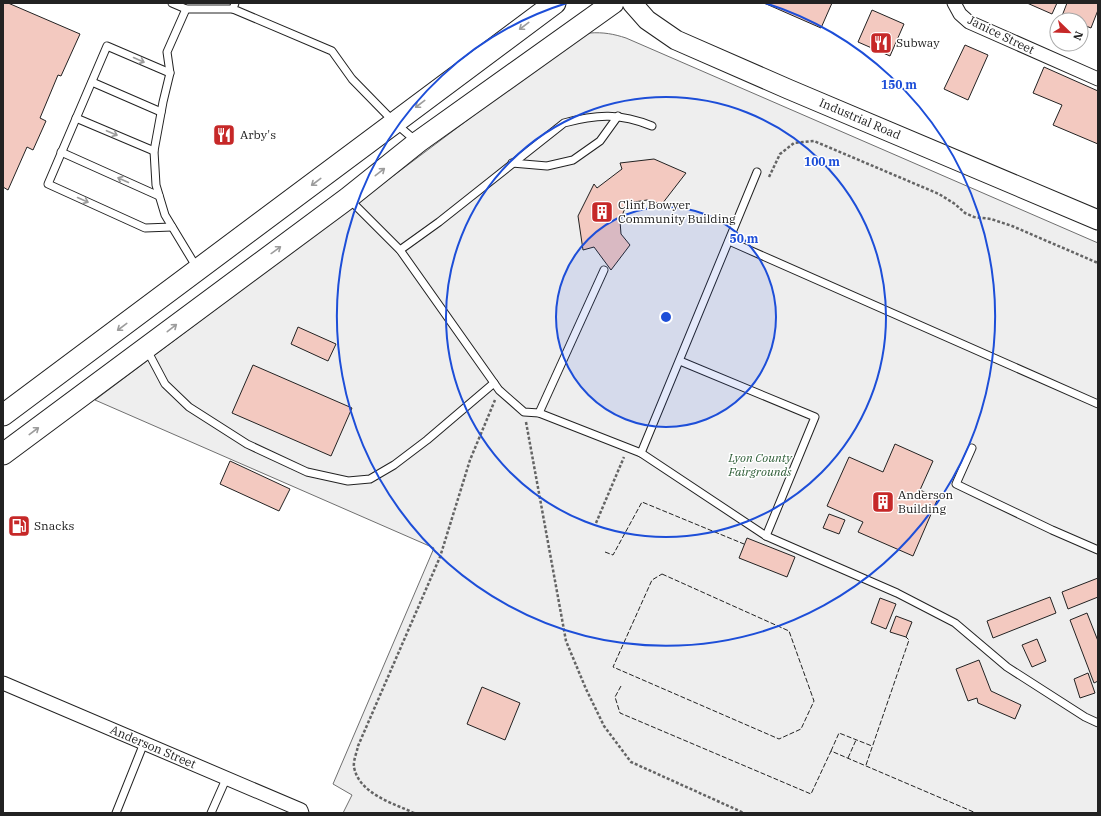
<svg xmlns="http://www.w3.org/2000/svg" width="1101" height="816" font-family="'IBM Plex Serif',serif">
<style>
.green{fill:#eee;stroke:#6f6f6f}
.building{fill:#f3c9c0;stroke:#222}
.lines{fill:none;stroke-linecap:round;stroke-linejoin:round}
.service-casing{stroke:#222;stroke-width:9}
.minor-casing{stroke:#222;stroke-width:15}
.secondary-casing{stroke:#222;stroke-width:21}
.primary-casing{stroke:#222;stroke-width:23}
.path{stroke:#646464;stroke-width:2.5;stroke-dasharray:3 2;stroke-linecap:butt}
.service{stroke:#fff;stroke-width:7}
.minor{stroke:#fff;stroke-width:13}
.secondary{stroke:#fff;stroke-width:19}
.primary{stroke:#fff;stroke-width:21}
.fence{stroke:#222;stroke-width:1;stroke-dasharray:5 2;stroke-linecap:butt}
.oneway{stroke:#9c9c9c}
.ring{fill:none;stroke:#1d4ed8;stroke-width:2}
.labels{text-anchor:middle;stroke-width:3;stroke-linejoin:round;paint-order:stroke}
.street-label{font-size:12px;fill:#222;stroke:#fff}
.poi-label{font-size:12px;fill:#222;stroke:#fff;text-anchor:start}
.park-label{font-size:12px;font-style:italic;fill:#2f5e38;stroke:#fff}
.centre{fill:#1d4ed8;stroke:#fff;stroke-width:2}
.ring-label{font-size:12px;text-anchor:middle;font-weight:bold;fill:#1d4ed8;stroke:#fff;stroke-width:3;stroke-linejoin:round;paint-order:stroke}
</style>
<rect width="100%" height="100%" fill="#fff"/>
<!-- green -->
<path class="green" d="M 590,33 C 603,32 614,34 626,38 L 1098,243 L 1098,813 L 343,813 L 352,795 L 333,784 L 434,548 L 95,400 L 574,40 Z"/>
<!-- building -->
<g class="building">
<polygon points="3,3 8,3 80,34 61,76 58,75 40,118 46,121 33,150 27,147 8,190 3,187"/>
<polygon points="764,3 832,3 821,28"/>
<polygon points="1027,3 1057,3 1052,14"/>
<polygon points="1067,3 1098,3 1098,10 1091,28 1081,24 1081,20 1071,20 1062,16"/>
<polygon points="872,10 904,24 890,56 858,42"/>
<polygon points="965,45 988,55 968,100 944,89"/>
<polygon points="1044,67 1098,91 1098,144 1053,125 1062,105 1033,93"/>
<polygon points="654,159 686,173 662,204 647,200 634,202 625,208 620,221 621,234 630,245 611,270 594,247 583,250 578,216 594,184 597,188 622,169 620,163"/>
<polygon points="298,327 336,344 328,361 291,344"/>
<polygon points="253,365 352,408 331,456 232,413"/>
<polygon points="895,444 933,461 920,490 938,498 913,556 858,532 863,522 827,506 849,457 883,472"/>
<polygon points="230,461 290,489 279,511 220,484"/>
<polygon points="829,514 845,520 839,534 823,528"/>
<polygon points="747,538 795,557 787,577 739,558"/>
<polygon points="1098,578 1098,597 1068,609 1062,592"/>
<polygon points="1050,597 1056,613 993,638 987,621"/>
<polygon points="880,598 896,604 886,629 871,623"/>
<polygon points="1087,613 1098,641 1098,681 1094,683 1070,620"/>
<polygon points="896,616 912,622 906,637 890,632"/>
<polygon points="1037,639 1046,661 1032,667 1022,645"/>
<polygon points="979,660 991,691 1021,705 1015,719 978,703 977,698 968,701 956,669"/>
<polygon points="1088,673 1095,693 1080,698 1074,679"/>
<polygon points="482,687 520,703 505,740 467,724"/>
</g>
<g class="lines">
<!-- service casing -->
<g class="service-casing">
<g id="service">
<polyline points="172,3 186,9 233,9"/>
<polyline points="235,3 233,9 332,51 352,79 395,123 416,141"/>
<polyline points="186,9 167,52 170,73 163,102 154,151 156,185 165,215 197,268"/>
<polyline points="170,73 107,46 48,184 145,228 172,227"/>
<polyline points="92,82 161,112"/>
<polyline points="76,118 154,151"/>
<polyline points="61,152 159,196"/>
<polyline points="512,163 547,166 573,160 600,141 618,116"/>
<polyline points="349,199 400,250 499,390 524,412 539,413 641,453 766,536 897,593 955,623 1007,667 1085,717 1098,723"/>
<polyline points="729,241 1098,404"/>
<path d="M 400,250 L 439,222 L 564,123 C 597,114 620,113 652,126"/>
<polyline points="147,350 165,384 189,407 247,444 307,472 348,481 370,479 394,465 427,440 494,383"/>
<polyline points="680,361 815,417 766,536"/>
<polyline points="539,413 604,270"/>
<polyline points="972,448 956,484 1052,530 1098,550"/>
<polyline points="641,453 757,172"/>
<polyline points="116,813 144,743"/>
<polyline points="211,813 226,779"/>
</g>
</g>
<!-- minor casing -->
<g class="minor-casing">
<g id="minor">
<polyline points="954,3 960,14 969,22 1098,79"/>
<polyline points="3,683 301,810 302,813"/>
</g>
</g>
<!-- secondary casing -->
<g class="secondary-casing">
<polyline id="secondary" points="632,3 647,20 676,40 788,89 1098,220"/>
</g>
<!-- primary casing -->
<g class="primary-casing">
<g id="primary">
<polyline points="3,415 555,3"/>
<polyline points="3,454 348,198 418,142 613,3"/>
</g>
</g>
<!-- path -->
<g class="path">
<polyline points="769,177 780,154 794,143 814,141 939,194 955,204 965,213 974,217 991,219 1012,226 1098,263"/>
<polyline points="526,422 566,641 586,689 604,726 631,762 744,813"/>
<polyline points="596,523 624,457"/>
<path d="M 414,813 C 393,803 359,794 354,767 C 353,761 357,752 358,746 L 440,557 L 470,460 L 495,400"/>
</g>
<!-- service -->
<use href="#service" class="service"/>
<!-- minor -->
<use href="#minor" class="minor"/>
<!-- secondary -->
<use href="#secondary" class="secondary"/>
<!-- primary -->
<use href="#primary" class="primary"/>
<!-- fence -->
<g class="fence">
<polyline points="605,552 613,555 642,502 744,544"/>
<polygon points="662,574 789,631 814,701 801,729 779,739 613,667 652,580"/>
<polyline points="621,686 615,697 620,713 811,794 831,751 976,813"/>
<polyline points="831,751 839,733 872,746"/>
<polyline points="848,758 856,740"/>
<polyline points="866,765 909,640 906,637"/>
</g>
</g>
<!-- one-way arrows -->
<defs><path id="oneway-shaft" d="M-6 0H5M1.5-3L5.5 0L1.5 3" fill="none" stroke-width="1.6" stroke-linecap="round" stroke-linejoin="round"/></defs>
<g class="oneway">
<use href="#oneway-shaft" transform="translate(524 26) rotate(143)"/>
<use href="#oneway-shaft" transform="translate(139 60) rotate(24)"/>
<use href="#oneway-shaft" transform="translate(420 104) rotate(143)"/>
<use href="#oneway-shaft" transform="translate(112 133) rotate(23)"/>
<use href="#oneway-shaft" transform="translate(380 172) rotate(-38)"/>
<use href="#oneway-shaft" transform="translate(123 180) rotate(-156)"/>
<use href="#oneway-shaft" transform="translate(316 182) rotate(143)"/>
<use href="#oneway-shaft" transform="translate(83 200) rotate(24)"/>
<use href="#oneway-shaft" transform="translate(276 250) rotate(-36)"/>
<use href="#oneway-shaft" transform="translate(122 327) rotate(143)"/>
<use href="#oneway-shaft" transform="translate(172 328) rotate(-38)"/>
<use href="#oneway-shaft" transform="translate(34 431) rotate(-37)"/>
</g>
<!-- distance rings -->
<circle cx="666" cy="317" r="110" fill="#1d4ed8" fill-opacity=".12"/>
<g class="ring">
<circle cx="666" cy="317" r="110"/>
<circle cx="666" cy="317" r="220"/>
<path d="M765 3A329 329 0 1 1 567 3"/>
</g>
<!-- icons -->
<defs>
<g id="restaurant-square" transform="scale(1.15)"><rect x="-9" y="-9" width="18" height="18" rx="4" fill="#c62828" stroke="#fff"/><path d="M-5-6h1v4h1v-4h1v4h1v-4h1v5L-1.5 .5V6h-2V.5L-5-1ZM5-6V6H3V1.5H1.5Q1.5-4 5-6Z" fill="#fff"/></g>
<g id="building-square" transform="scale(1.15)"><rect x="-9" y="-9" width="18" height="18" rx="4" fill="#c62828" stroke="#fff"/><path d="M-4-6H4V6H1V3H-1V6H-4ZM-2.5-4.3h1.7v1.8h-1.7ZM.8-4.3h1.7v1.8H.8ZM-2.5-1h1.7V.8h-1.7ZM.8-1h1.7V.8H.8Z" fill="#fff"/></g>
<g id="fuel-square" transform="scale(1.15)"><rect x="-9" y="-9" width="18" height="18" rx="4" fill="#c62828" stroke="#fff"/><path d="M-5.5-6h7V0h2V4h1.3V-2.5L3-4.5l.8-.8L6-3V5H2.5V1h-1V6h-7ZM-4.2-4.7v3.2H.2V-4.7Z" fill="#fff"/></g>
</defs>
<g fill-rule="evenodd">
<use href="#restaurant-square" x="881" y="43"/>
<use href="#restaurant-square" x="224" y="135"/>
<use href="#building-square" x="602" y="212"/>
<use href="#building-square" x="883" y="502"/>
<use href="#fuel-square" x="19" y="526"/>
</g>
<g class="labels">
<!-- street labels -->
<g class="street-label">
<text transform="translate(1001 35) rotate(26)" y="4">Janice Street</text>
<text transform="translate(860 119) rotate(23)" y="4">Industrial Road</text>
<text transform="translate(153 747) rotate(23)" y="4">Anderson Street</text>
</g>
<!-- poi labels -->
<g class="poi-label">
<text x="896" y="47">Subway</text>
<text x="240" y="139">Arby's</text>
<text x="618" y="209">Clint Bowyer<tspan x="618" dy="14">Community Building</tspan></text>
<text x="898" y="499">Anderson<tspan x="898" dy="14">Building</tspan></text>
<text x="34" y="530">Snacks</text>
</g>
<!-- park labels -->
<g class="park-label">
<text x="760" y="462">Lyon County<tspan x="760" dy="14">Fairgrounds</tspan></text>
</g>
</g>
<circle cx="666" cy="317" r="6" class="centre"/>
<g class="ring-label">
<text x="899" y="89">150 m</text>
<text x="822" y="166">100 m</text>
<text x="744" y="243">50 m</text>
</g>
<!-- border -->
<rect width="1101" height="816" fill="none" stroke="#222222" stroke-width="8"/>
<!-- north arrow -->
<g transform="translate(1069 32) rotate(113)"><circle r="19" fill="#ffffff" stroke="#a7a7a7"/>
<path d="M0-3L7 15L0 10L-7 15Z" fill="#c62828"/>
<text y="-6" font-size="11" font-weight="bold" text-anchor="middle" fill="#222222">N</text>
</g>
</svg>
